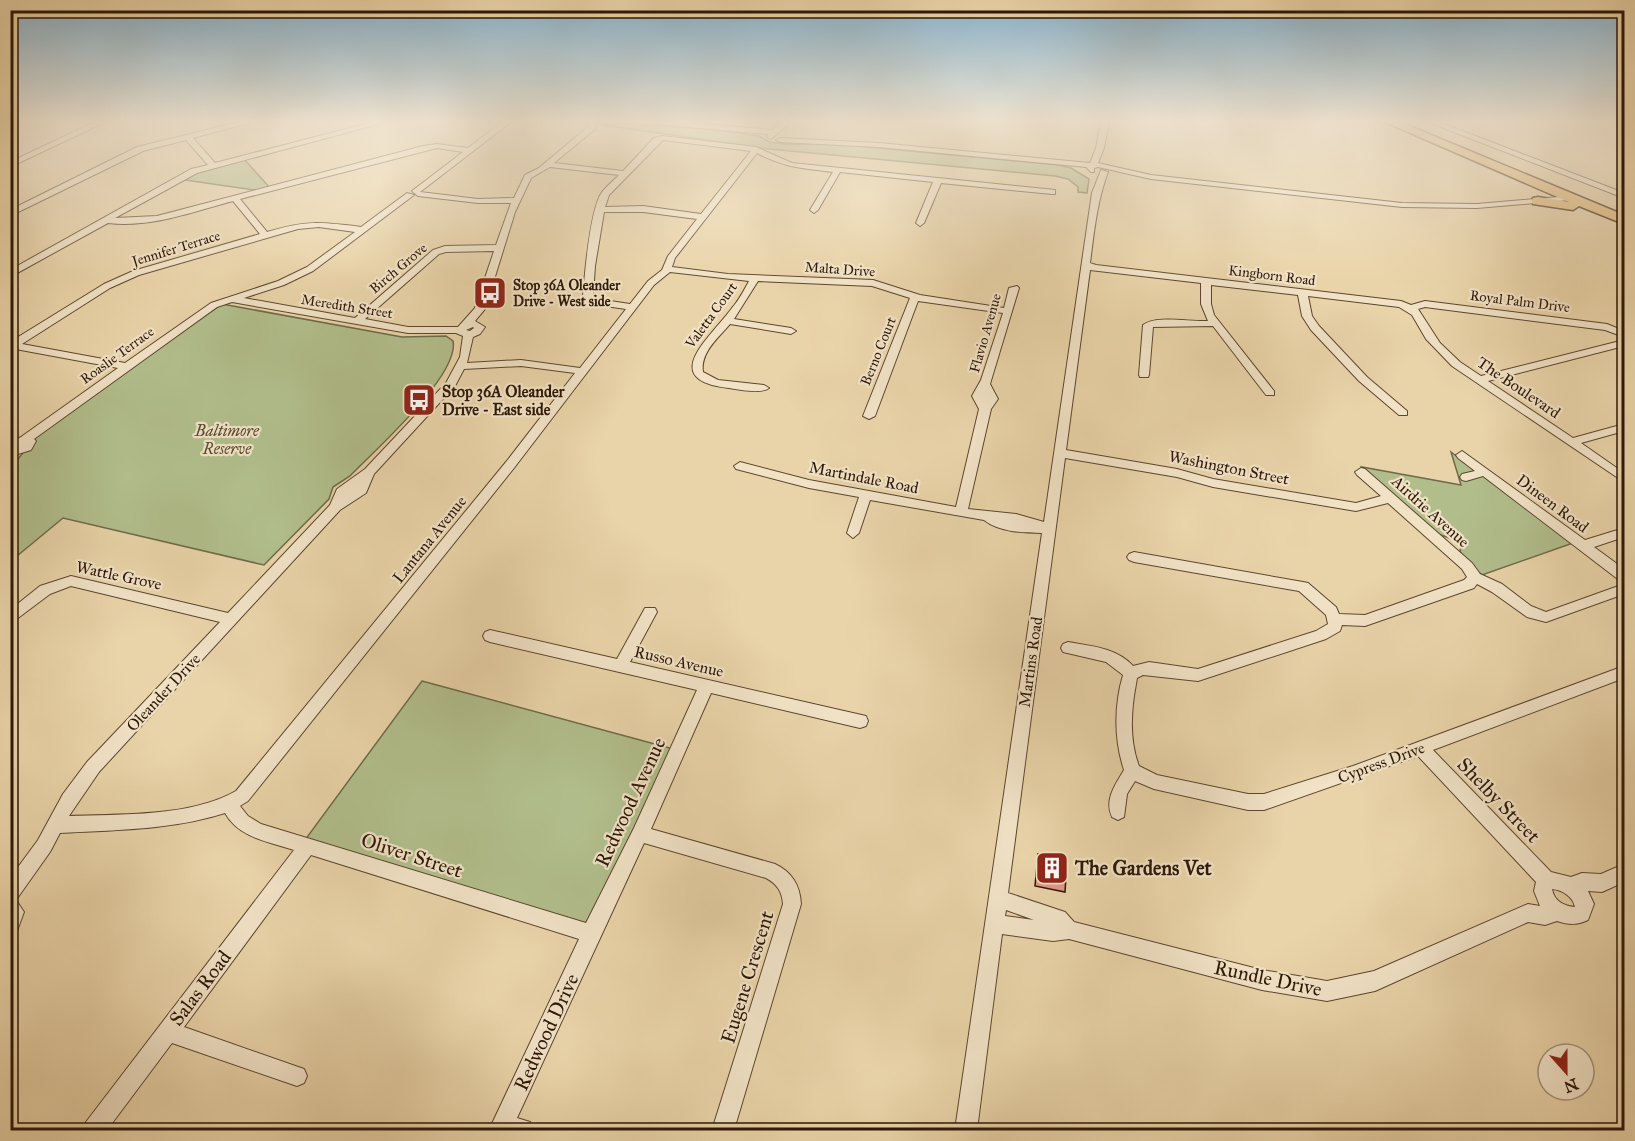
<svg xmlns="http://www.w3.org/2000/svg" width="1635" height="1141" font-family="'IM FELL Great Primer',serif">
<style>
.green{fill:#b1be8c;stroke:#6f6a49;stroke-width:1.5}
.building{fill:#e5988a;stroke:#2d1706;stroke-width:1.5}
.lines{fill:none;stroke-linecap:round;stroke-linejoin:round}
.minor-casing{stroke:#5c462e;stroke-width:2}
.highway-casing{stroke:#2d1706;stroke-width:3}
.minor{fill:#f1e2c6;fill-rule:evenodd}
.highway{fill:#e4ba74;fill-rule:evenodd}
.labels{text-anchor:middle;stroke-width:4.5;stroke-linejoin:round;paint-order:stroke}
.far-street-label{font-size:14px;fill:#2d1706;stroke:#f1e2c6}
.far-poi-label{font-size:14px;font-weight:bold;fill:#2d1706;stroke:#f1e2c6;text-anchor:start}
.street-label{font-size:16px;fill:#2d1706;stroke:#f1e2c6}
.poi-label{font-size:16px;font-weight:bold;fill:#2d1706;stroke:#f1e2c6;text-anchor:start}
.park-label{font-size:16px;font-style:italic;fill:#55492e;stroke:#f1e2c6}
.near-street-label{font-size:20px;fill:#2d1706;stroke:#f1e2c6}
.near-poi-label{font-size:20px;font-weight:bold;fill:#2d1706;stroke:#f1e2c6;text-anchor:start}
</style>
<rect width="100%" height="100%" fill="#e9d3a8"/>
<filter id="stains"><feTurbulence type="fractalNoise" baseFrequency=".00333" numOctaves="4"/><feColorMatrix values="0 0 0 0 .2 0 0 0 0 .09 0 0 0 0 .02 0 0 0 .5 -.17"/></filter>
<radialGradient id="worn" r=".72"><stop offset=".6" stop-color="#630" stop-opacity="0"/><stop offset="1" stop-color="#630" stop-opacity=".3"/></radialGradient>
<!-- green -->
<g class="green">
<polygon points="617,123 710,129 759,136 769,142 784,144 836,144 1058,165 1071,168 1089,179 1087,193 1078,192 1078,187 1068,179 1055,176 769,149 603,125"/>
<polygon points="242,157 271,189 262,191 178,179"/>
<path d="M 222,304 L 402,337 L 446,336 L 453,341 C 460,375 374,451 350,476 L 333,487 L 329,499 L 264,565 L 63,518 L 11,561 L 11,468 L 36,436 Z"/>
<polygon points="1451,452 1573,543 1482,575 1464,559 1460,551 1461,547 1468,543 1461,538 1452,539 1435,533 1362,467 1461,485"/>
<polygon points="422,681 677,750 591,934 302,844"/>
</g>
<!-- building -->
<polygon class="building" points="1038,854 1067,861 1065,892 1035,886"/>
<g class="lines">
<!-- minor casing -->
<g class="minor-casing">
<g id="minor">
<polygon points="95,122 105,122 10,167 10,162"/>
<path d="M 239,122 L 252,122 L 193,138 L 215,163 L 373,122 L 386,122 L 197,173 L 115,218 L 157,216 L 423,146 L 437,144 L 468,148 L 502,122 L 511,122 L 420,192 L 478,199 L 514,198 L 525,175 L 539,168 L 589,126 L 590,122 L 598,122 L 595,129 L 554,163 L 623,171 L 654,138 L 662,136 L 756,147 L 792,163 L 1055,190 L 1055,194 L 1052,194 L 941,183 L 924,223 L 920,226 L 916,223 L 933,182 L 840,172 L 818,210 L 814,213 L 810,210 L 833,172 C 802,168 785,168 757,153 L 675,258 L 672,267 L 728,274 L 873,280 L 920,295 L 1004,308 L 1009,288 L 1017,286 L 1019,288 L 990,384 L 998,399 L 991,409 L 968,509 L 1016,514 L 1044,522 L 1092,193 L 1101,170 L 1108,172 C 1097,201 1094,232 1090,263 L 1096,265 L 1401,301 L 1411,305 L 1425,301 L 1607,324 L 1624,331 L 1624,337 L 1605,330 L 1425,307 L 1418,309 L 1440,343 L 1460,362 L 1481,376 L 1624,340 L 1624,346 L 1488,381 L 1573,438 L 1624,424 L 1624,431 L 1581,443 L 1624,473 L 1624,482 L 1452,366 L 1426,339 L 1412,315 L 1399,307 L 1308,296 L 1312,316 L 1319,326 L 1367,377 L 1407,411 L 1407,415 L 1399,415 L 1359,381 L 1311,330 L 1302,316 L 1298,295 L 1211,285 L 1211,304 L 1214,315 L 1274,391 L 1274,395 L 1266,395 L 1213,326 L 1153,327 L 1149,375 L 1148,377 L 1140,377 L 1139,375 L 1143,325 C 1156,315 1190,322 1208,321 L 1201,304 L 1201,283 L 1090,270 L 1066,450 L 1177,469 L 1213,479 L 1356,503 L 1381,496 L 1357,475 L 1355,472 L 1361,468 L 1365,469 L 1472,563 L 1480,574 L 1502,584 L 1531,606 L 1546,612 L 1624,584 L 1624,594 L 1546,622 L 1527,617 L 1492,592 L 1477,584 L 1474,588 L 1365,626 L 1342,625 L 1340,631 L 1326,639 L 1198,681 L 1143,675 L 1137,678 L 1136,684 C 1131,710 1129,740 1139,766 L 1157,775 L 1248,794 L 1264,794 L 1353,766 L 1624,666 L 1624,678 L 1433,750 L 1551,872 L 1571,877 L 1582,873 L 1601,874 L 1624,864 L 1624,882 L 1602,892 L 1588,891 L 1594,904 L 1588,920 C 1577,925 1569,925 1557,921 L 1545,925 L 1528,922 L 1375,991 L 1327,1001 L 1262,990 L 1069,939 L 1053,941 L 1002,934 L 977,1130 L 955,1130 L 1042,533 C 1024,533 999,532 984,520 L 870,500 L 859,533 L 853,538 L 847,533 L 859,497 L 809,488 L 736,469 L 734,466 L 740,462 L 809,480 L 956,507 L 979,409 L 972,396 L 981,380 L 1003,313 L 918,301 L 875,416 L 869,419 L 863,416 L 910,298 L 872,286 L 758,281 L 734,319 L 791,328 L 796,331 L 791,334 L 730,324 C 718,338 700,353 703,372 L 718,380 L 764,385 L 769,388 C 762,394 740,390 729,388 C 657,380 710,338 732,308 C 739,300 744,290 749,281 L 670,272 L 654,285 L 514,468 L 248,801 L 240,806 L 248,816 L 261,824 L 586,923 L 634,828 L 697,690 L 490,642 L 485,640 L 483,636 L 485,632 L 490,630 L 617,659 L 645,608 L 655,608 L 657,612 L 630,662 L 866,716 L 868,721 L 866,726 L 860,728 L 711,693 L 651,829 L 775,864 C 792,872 800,885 801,904 L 734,1130 L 712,1130 L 783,904 C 782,891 777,884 766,878 L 644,843 L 517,1118 L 530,1122 L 533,1130 L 489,1130 L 579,939 L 311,855 L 184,1027 L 304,1069 L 307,1076 L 304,1083 L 297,1086 L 172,1043 L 107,1130 L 83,1130 L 86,1122 L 294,850 C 269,842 239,838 225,813 C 172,830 115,830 60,833 L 50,852 L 16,900 L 24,912 L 17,931 L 10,933 L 10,878 L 38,840 L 63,794 L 87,762 L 220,622 L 71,586 L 50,594 L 10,624 L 10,610 L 40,586 L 71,576 L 228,613 L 330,505 L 337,489 L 365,469 L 446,383 L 460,357 L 463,336 L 456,333 L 408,333 L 232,302 L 217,307 L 34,439 L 36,441 L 31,450 L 18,454 L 10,452 L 10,443 L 21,437 L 118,368 L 10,348 L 10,342 L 104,284 L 133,271 L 260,234 L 233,201 C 192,212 151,228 108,223 L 10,277 L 10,270 L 191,169 L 208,165 L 186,140 L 143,151 L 10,216 L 10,210 L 137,147 ZM 663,140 L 751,151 L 701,214 L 643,206 L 605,207 L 609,195 ZM 437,148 L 463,152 L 412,191 L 418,196 L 478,203 L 511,203 L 496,245 L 445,246 L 433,250 L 355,318 L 244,298 L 284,285 L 313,271 L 414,195 L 407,193 L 361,227 C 321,222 307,220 267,232 L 240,199 ZM 550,167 L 619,175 C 614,180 607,186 602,192 C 590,209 585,272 583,295 L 591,304 L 626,309 L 580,368 L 521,360 L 467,363 L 473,337 L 480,334 L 485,327 L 475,321 L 485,309 L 515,212 L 531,178 ZM 604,212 L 643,212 L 697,219 L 668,256 L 662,270 L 648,281 L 630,304 L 597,299 L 593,295 L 595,266 ZM 319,227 L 355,232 L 307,267 L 278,281 L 211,303 L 125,363 L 22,344 L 110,288 L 139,275 L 298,229 ZM 494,251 L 475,308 L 458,327 L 408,327 L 365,319 L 439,254 L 446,252 ZM 473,327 L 474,328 L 470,331 L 466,330 ZM 521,366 L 575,373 L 506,462 L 236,791 C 190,817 121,814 69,816 L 99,772 L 340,510 L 366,493 L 374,474 L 455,386 L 464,369 ZM 1065,458 L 1177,477 L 1213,487 L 1356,511 L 1388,503 L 1462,569 L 1467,577 L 1464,580 L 1365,615 L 1339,614 L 1336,607 L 1308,583 L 1303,582 L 1134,552 L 1129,554 L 1127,557 L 1129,560 L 1134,562 L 1299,591 L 1326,615 L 1328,624 L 1316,631 L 1198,669 L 1149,662 L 1133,666 C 1117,648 1091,646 1068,642 L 1063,644 L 1061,648 L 1063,652 L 1106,662 L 1123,675 C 1114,705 1114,740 1124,770 C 1115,785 1104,800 1112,817 L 1118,820 L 1124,817 L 1127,794 L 1135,781 L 1154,789 L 1248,810 L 1264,810 L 1418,756 L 1536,882 L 1534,891 L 1540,906 L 1528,904 L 1374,971 L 1327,981 L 1262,970 L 1074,922 L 1065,912 L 1008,893 ZM 1552,889 C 1563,890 1573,897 1575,907 C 1564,906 1554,901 1552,889 ZM 1006,910 L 1034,920 L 1005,916 Z"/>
<polygon points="652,122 682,122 772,130 782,122 791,122 771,139 767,137 768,134 656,124"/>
<polygon points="1101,122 1109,122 1104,148 1098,163 1151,175 1402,203 1477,204 1570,196 1574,198 1570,200 1477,208 1402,207 1151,179 1098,167 1094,168 1094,172 1091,172 1086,167 879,147 780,142 776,140 780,138 879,143 1090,163 1096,148"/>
<polygon points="1428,122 1439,122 1624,193 1624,198"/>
<polygon points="1462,451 1585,540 1624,528 1624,537 1594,547 1624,569 1624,581 1619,580 1483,476 1466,481 1462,480 1460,477 1462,474 1475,471 1458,458 1456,455"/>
</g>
</g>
<!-- highway casing -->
<g class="highway-casing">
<polygon id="highway" points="1385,122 1400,122 1624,215 1624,224 1579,206 1573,210 1533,204 1532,201 1533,198 1538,197 1569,202"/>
</g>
<!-- minor -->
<use href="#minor" class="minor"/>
<!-- highway -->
<use href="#highway" class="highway"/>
</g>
<!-- sky -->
<linearGradient id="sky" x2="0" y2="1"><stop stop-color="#88b5d1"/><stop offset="0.43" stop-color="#f5ebd8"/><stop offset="1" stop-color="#f5ebd8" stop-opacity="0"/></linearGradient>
<rect width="1635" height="282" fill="url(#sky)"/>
<!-- icons -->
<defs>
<g id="bus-square" transform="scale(1.725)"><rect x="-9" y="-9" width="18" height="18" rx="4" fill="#8f2418" stroke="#f1e2c6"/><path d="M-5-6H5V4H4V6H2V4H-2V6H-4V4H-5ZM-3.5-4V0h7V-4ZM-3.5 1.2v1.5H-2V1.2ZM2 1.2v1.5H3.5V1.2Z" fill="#fff"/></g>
<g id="building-square" transform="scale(1.725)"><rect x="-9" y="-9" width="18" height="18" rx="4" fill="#8f2418" stroke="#f1e2c6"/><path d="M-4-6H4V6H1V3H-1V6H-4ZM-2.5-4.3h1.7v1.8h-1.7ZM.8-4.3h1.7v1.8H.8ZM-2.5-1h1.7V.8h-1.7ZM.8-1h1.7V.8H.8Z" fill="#fff"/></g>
</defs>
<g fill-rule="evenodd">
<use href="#bus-square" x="490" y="293"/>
<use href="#bus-square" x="419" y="400"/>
<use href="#building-square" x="1052" y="868"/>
</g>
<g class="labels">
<!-- far-street labels -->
<g class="far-street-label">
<text transform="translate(176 248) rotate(-17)" y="5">Jennifer Terrace</text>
<text transform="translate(398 268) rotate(-40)" y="5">Birch Grove</text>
<text transform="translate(840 269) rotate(4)" y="5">Malta Drive</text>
<text transform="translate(1272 275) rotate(7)" y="5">Kingborn Road</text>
<text transform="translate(1520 301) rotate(7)" y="5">Royal Palm Drive</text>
<text transform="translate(347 306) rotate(9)" y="5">Meredith Street</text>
<text transform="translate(711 315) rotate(-54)" y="5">Valetta Court</text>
<text transform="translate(985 333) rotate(-74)" y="5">Flavio Avenue</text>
<text transform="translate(878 351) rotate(-68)" y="5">Berno Court</text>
<text transform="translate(117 355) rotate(-36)" y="5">Roaslie Terrace</text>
</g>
<!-- far-poi labels -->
<g class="far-poi-label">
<text x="513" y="290">Stop 36A Oleander<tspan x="513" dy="16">Drive - West side</tspan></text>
</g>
<!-- street labels -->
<g class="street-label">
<text transform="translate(1519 387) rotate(34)" y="6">The Boulevard</text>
<text transform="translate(1229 467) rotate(11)" y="6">Washington Street</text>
<text transform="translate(864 477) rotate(11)" y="6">Martindale Road</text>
<text transform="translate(1553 503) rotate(37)" y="6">Dineen Road</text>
<text transform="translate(1431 511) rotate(42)" y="6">Airdrie Avenue</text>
<text transform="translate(429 539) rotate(-51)" y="6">Lantana Avenue</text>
<text transform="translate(119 575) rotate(12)" y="6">Wattle Grove</text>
<text transform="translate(679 661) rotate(13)" y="6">Russo Avenue</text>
<text transform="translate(1030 662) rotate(-82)" y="6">Martins Road</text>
<text transform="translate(163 692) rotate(-47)" y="6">Oleander Drive</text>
<text transform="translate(1381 762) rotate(-20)" y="6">Cypress Drive</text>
</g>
<!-- poi labels -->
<g class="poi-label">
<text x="442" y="397">Stop 36A Oleander<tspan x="442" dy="18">Drive - East side</tspan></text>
</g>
<!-- park labels -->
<g class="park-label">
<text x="227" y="436">Baltimore<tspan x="227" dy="18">Reserve</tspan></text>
</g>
<!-- near-street labels -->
<g class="near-street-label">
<text transform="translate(1499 800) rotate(46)" y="7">Shelby Street</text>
<text transform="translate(630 802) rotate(-65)" y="7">Redwood Avenue</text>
<text transform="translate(412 855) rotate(18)" y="7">Oliver Street</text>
<text transform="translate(747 977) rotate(-73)" y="7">Eugene Crescent</text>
<text transform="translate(1268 978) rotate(12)" y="7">Rundle Drive</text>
<text transform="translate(200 988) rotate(-53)" y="7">Salas Road</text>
<text transform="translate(546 1032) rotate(-65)" y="7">Redwood Drive</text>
</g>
<!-- near-poi labels -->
<g class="near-poi-label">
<text x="1075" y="875">The Gardens Vet</text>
</g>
</g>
<!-- margin -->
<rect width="1635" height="1141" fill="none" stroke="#e9d3a8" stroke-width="36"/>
<rect x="12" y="12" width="1611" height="1117" fill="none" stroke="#2d1706" stroke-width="3"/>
<rect x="18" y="18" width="1599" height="1105" fill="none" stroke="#2d1706" stroke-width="1.5"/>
<!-- north arrow -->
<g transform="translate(1566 1072) rotate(159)"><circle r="28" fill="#f1e2c6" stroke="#a39179" stroke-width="1.5"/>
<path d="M0-4.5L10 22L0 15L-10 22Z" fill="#8f2418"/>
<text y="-9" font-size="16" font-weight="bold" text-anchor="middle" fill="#2d1706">N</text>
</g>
<rect width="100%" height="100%" filter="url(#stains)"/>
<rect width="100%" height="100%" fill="url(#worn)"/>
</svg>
